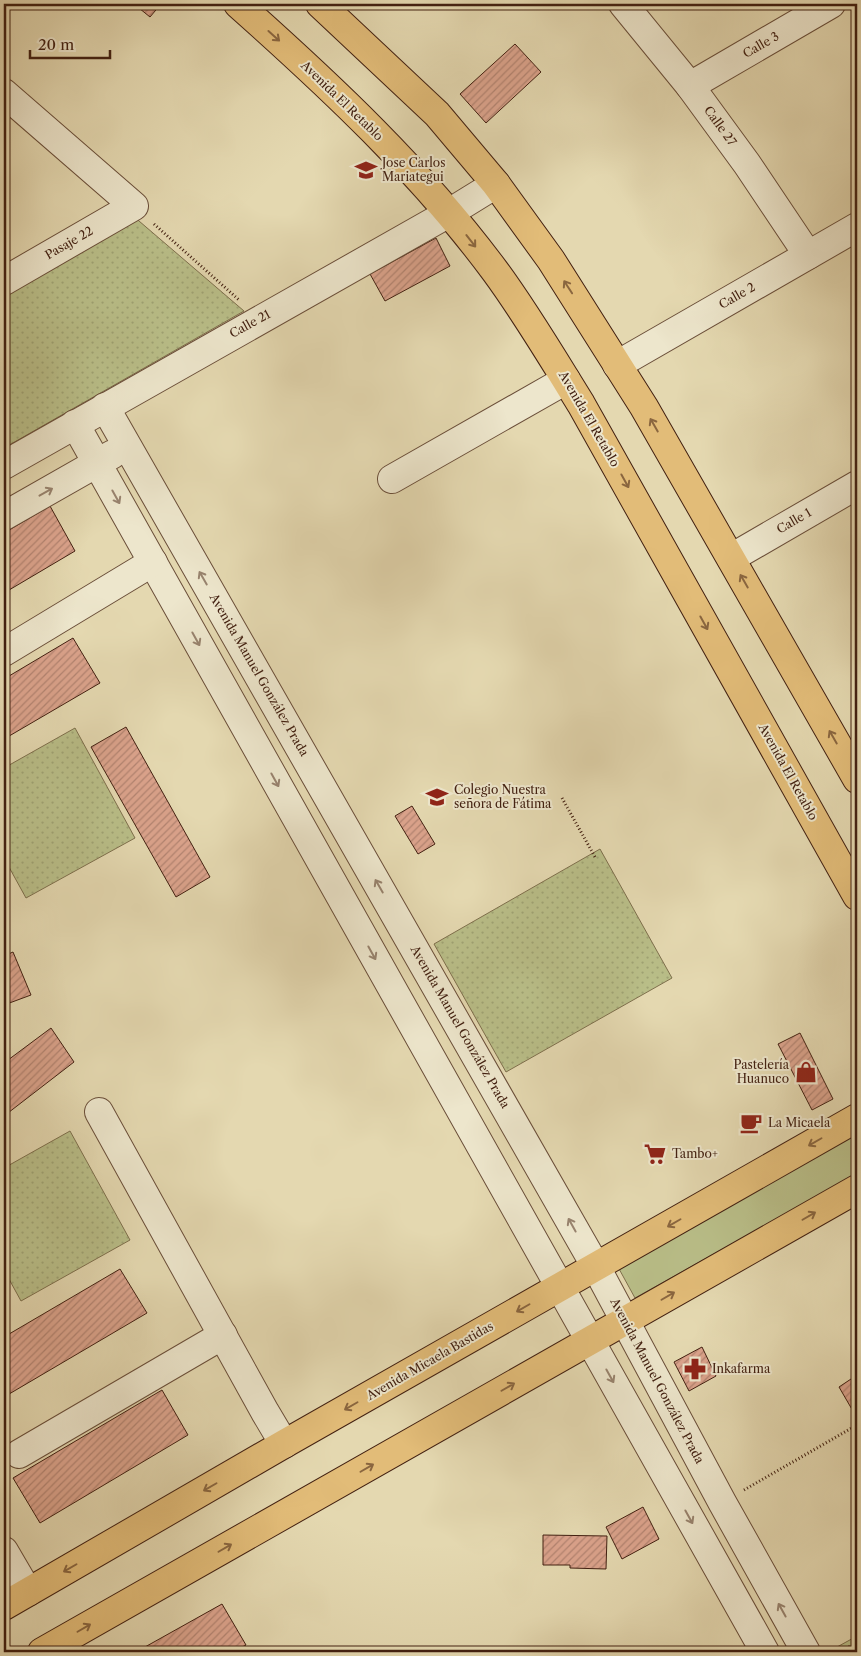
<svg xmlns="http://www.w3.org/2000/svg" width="861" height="1656" font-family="'Libre Caslon Text',serif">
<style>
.grass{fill:#b9be88;stroke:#7e6f4c}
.park{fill:url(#park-dots);stroke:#7e6f4c}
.building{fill:url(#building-hatch);stroke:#422011}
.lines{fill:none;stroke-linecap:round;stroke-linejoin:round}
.minor-casing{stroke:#6a4e39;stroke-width:30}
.major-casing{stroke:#422011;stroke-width:30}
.path{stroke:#422011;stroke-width:3;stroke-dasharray:1 2.5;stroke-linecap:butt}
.minor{stroke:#ede6cc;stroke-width:28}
.major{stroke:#e2bc78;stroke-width:28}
.oneway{stroke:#8a663f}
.oneway2{stroke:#98836e}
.labels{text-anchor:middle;stroke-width:4;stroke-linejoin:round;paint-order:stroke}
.street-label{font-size:12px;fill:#422011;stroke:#ede6cc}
.poi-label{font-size:12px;fill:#422011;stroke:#ede6cc;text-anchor:start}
</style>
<defs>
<pattern id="park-dots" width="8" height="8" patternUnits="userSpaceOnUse" patternTransform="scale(1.25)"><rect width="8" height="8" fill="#b9be88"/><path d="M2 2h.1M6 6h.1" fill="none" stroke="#a0a374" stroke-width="1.8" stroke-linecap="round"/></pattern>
<pattern id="building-hatch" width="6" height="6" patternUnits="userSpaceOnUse" patternTransform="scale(1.25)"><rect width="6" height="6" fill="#dba38c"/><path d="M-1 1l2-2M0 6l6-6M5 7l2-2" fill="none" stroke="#b38471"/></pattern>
</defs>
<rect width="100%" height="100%" fill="#e4d8b0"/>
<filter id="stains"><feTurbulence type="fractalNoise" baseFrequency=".004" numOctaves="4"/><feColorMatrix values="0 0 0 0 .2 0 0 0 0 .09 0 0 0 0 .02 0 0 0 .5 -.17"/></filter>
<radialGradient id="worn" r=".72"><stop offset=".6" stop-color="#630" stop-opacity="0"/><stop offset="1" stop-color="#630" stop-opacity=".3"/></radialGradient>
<!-- grass -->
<polygon class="grass" points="857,1134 857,1174 635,1298 618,1267"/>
<!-- park -->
<g class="park">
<polygon points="132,215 244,311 4,448 4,289"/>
<polygon points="75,728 135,838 26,898 4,858 4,768"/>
<polygon points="600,849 672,978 506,1072 434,944"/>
<polygon points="70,1131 130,1240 21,1301 4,1270 4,1168"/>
<polygon points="857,1636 857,1652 828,1652"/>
</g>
<!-- building -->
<g class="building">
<polygon points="134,4 161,4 150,17"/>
<polygon points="515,44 541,72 486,123 460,94"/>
<polygon points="436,238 450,266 385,301 370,274"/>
<polygon points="50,506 75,551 4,593 4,533"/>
<polygon points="73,638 100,683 4,739 4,679"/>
<polygon points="126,727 210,877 176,897 91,747"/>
<polygon points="412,806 435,844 418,854 395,816"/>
<polygon points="13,952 31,995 4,1005 4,956"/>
<polygon points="51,1028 74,1062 4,1116 4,1063"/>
<polygon points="800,1033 833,1099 812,1110 778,1044"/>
<polygon points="120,1269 147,1313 4,1397 4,1337"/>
<polygon points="702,1347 716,1376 689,1391 674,1362"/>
<polygon points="857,1375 857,1418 839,1387"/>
<polygon points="162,1390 188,1435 40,1523 13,1478"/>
<polygon points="643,1507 659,1539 622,1559 606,1527"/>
<polygon points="543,1535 607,1536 606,1569 570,1568 570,1565 543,1565"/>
<polygon points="222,1604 246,1645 233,1652 136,1652"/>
</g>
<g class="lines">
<!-- minor casing -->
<g class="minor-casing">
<g id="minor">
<polyline points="623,4 690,86 747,164 808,255"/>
<polyline points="690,86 831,4"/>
<polyline points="4,93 134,206 4,281"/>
<polyline points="617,365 857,227"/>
<polyline points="105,407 596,1267 722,1502 806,1652"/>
<polyline points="75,424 765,1652"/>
<polyline points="4,465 449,213 496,184"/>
<polyline points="392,479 566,380"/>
<polyline points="4,516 113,454"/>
<polyline points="731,558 857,485"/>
<polyline points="4,652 153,562"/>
<polyline points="99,1112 265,1412 284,1444"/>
<polyline points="19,1454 223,1335"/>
<polyline points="4,1551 28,1592"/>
</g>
</g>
<!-- major casing -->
<g class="major-casing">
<g id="major">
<path d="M 238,4 C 330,86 421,171 495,271 C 526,313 553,359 581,404 L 857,896"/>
<polyline points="320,4 437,114 496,184 551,260 644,407 857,779"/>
<polyline points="4,1606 284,1444 857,1118"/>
<polyline points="42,1652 857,1189"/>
</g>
</g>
<!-- path -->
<g class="path">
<polyline points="154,224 239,300"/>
<polyline points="562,798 595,857"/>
<polyline points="744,1490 857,1425"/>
<polyline points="840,1652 857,1642"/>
</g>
<!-- minor -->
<use href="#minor" class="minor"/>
<!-- major -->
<use href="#major" class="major"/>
</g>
<!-- one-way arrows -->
<defs><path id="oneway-shaft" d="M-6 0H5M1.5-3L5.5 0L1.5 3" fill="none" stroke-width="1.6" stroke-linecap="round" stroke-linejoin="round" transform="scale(1.25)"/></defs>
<g class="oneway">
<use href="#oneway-shaft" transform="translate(274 36) rotate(42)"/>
<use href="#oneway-shaft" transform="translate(471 241) rotate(52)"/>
<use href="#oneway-shaft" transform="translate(568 287) rotate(-123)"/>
<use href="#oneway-shaft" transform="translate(654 425) rotate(-120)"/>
<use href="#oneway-shaft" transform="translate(625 481) rotate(61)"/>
<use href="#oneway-shaft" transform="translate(744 581) rotate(-120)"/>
<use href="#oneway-shaft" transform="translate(704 623) rotate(61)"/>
<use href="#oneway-shaft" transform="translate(833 737) rotate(-120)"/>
<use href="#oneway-shaft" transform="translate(815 1142) rotate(150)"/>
<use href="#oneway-shaft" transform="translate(809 1216) rotate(-30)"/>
<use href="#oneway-shaft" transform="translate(674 1223) rotate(150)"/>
<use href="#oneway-shaft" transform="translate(668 1296) rotate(-30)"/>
<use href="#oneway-shaft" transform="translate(523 1308) rotate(150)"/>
<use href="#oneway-shaft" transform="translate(508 1387) rotate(-30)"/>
<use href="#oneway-shaft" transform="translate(351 1406) rotate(150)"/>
<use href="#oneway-shaft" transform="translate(367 1468) rotate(-30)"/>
<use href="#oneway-shaft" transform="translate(210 1487) rotate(150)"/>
<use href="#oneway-shaft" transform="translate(225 1548) rotate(-30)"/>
<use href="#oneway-shaft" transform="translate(70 1568) rotate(150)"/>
<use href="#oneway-shaft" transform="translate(84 1628) rotate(-30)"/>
</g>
<g class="oneway2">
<use href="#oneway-shaft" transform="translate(46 492) rotate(-29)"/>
<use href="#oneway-shaft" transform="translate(116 497) rotate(61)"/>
<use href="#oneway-shaft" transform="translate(203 578) rotate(-120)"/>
<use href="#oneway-shaft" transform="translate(196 639) rotate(61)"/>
<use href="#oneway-shaft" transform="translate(275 780) rotate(61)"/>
<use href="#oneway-shaft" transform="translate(379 886) rotate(-120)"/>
<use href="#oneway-shaft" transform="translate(372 953) rotate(61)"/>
<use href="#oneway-shaft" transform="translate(572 1225) rotate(-119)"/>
<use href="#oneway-shaft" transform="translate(610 1376) rotate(61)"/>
<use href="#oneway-shaft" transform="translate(689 1517) rotate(61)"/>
<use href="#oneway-shaft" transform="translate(782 1610) rotate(-119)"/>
</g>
<!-- icons -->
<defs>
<g id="school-bare" transform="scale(1.725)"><path d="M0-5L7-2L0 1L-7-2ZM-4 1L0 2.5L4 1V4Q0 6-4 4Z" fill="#8f2418" stroke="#ede6cc" stroke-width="2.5" paint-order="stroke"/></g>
<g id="shop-bare" transform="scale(1.725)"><path d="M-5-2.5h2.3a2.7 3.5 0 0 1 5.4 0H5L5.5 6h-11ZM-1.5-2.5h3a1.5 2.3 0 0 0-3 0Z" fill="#8f2418" stroke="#ede6cc" stroke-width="2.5" paint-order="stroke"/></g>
<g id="cafe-bare" transform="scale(1.725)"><path d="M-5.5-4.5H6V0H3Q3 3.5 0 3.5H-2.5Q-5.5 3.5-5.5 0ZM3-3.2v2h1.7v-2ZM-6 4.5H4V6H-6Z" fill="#8f2418" stroke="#ede6cc" stroke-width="2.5" paint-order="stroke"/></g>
<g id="supermarket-bare" transform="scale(1.725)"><path d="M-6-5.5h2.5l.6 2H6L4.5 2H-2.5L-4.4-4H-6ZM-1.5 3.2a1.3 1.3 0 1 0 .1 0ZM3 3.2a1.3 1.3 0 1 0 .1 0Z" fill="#8f2418" stroke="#ede6cc" stroke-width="2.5" paint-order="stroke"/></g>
<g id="pharmacy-bare" transform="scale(1.725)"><path d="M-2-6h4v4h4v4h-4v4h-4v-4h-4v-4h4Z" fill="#8f2418" stroke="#ede6cc" stroke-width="2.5" paint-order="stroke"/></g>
</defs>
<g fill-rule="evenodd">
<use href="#school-bare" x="366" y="170"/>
<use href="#school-bare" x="437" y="797"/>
<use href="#shop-bare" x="806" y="1072"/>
<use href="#cafe-bare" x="751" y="1123"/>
<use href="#supermarket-bare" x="655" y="1154"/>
<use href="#pharmacy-bare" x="695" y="1369"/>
</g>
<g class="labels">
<!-- street labels -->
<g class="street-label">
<text transform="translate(761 45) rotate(-30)" y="4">Calle 3</text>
<text transform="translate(342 101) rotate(44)" y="4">Avenida El Retablo</text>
<text transform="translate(720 126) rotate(54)" y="4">Calle 27</text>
<text transform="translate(69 243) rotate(-30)" y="4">Pasaje 22</text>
<text transform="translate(737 296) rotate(-30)" y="4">Calle 2</text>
<text transform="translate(250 324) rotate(-29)" y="4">Calle 21</text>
<text transform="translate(589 419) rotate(60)" y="4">Avenida El Retablo</text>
<text transform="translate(794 521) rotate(-30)" y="4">Calle 1</text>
<text transform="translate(259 675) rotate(60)" y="4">Avenida Manuel González Prada</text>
<text transform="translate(788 772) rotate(61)" y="4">Avenida El Retablo</text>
<text transform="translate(460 1027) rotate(60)" y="4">Avenida Manuel González Prada</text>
<text transform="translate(430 1361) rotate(-30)" y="4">Avenida Micaela Bastidas</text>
<text transform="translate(657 1381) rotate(62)" y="4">Avenida Manuel González Prada</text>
</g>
<!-- poi labels -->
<g class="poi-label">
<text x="382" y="167">Jose Carlos<tspan x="382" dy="14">Mariategui</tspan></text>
<text x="454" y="794">Colegio Nuestra<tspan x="454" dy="14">señora de Fátima</tspan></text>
<text x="789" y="1069" text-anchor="end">Pastelería<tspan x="789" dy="14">Huanuco</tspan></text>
<text x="768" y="1127">La Micaela</text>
<text x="672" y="1158">Tambo+</text>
<text x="712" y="1373">Inkafarma</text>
</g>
</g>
<!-- margin -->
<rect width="861" height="1656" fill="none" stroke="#e4d8b0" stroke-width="20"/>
<rect x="5" y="5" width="851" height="1646" fill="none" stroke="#422011" stroke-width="2.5"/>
<rect x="10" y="10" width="841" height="1636" fill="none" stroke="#422011"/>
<!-- scale -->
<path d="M30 50v8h80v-8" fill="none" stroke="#422011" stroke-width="2.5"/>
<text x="38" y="50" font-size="15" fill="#422011" stroke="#ede6cc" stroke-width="4" paint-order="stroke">20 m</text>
<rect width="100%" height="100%" filter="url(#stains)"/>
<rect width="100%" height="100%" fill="url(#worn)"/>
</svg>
